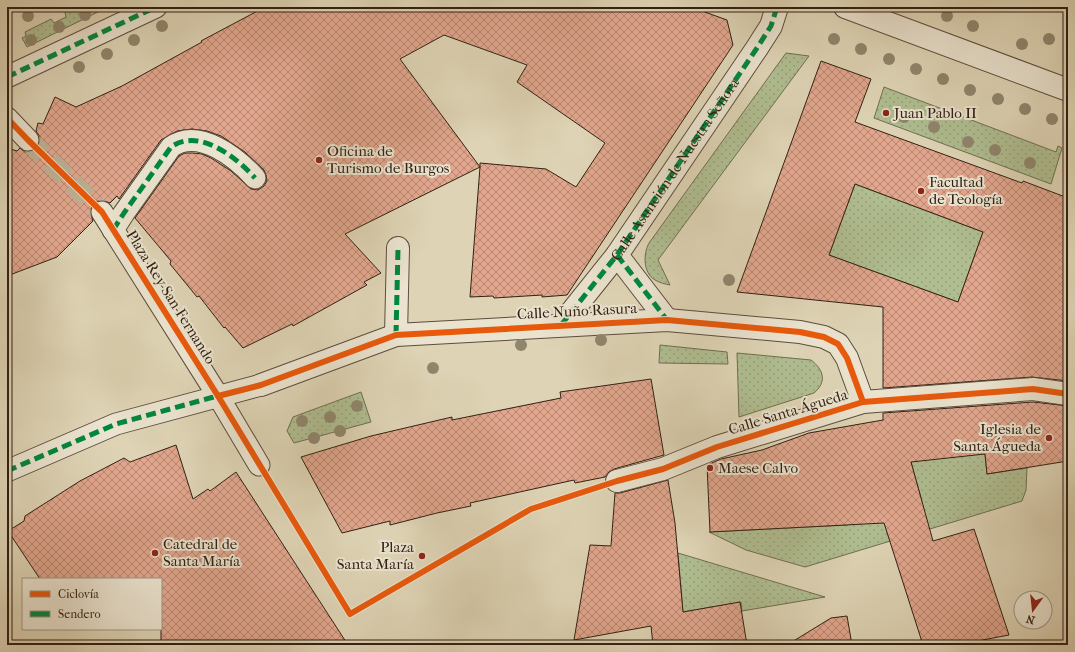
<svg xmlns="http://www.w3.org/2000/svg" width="1075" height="652" font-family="'IM FELL French Canon',serif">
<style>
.green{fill:url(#green-dots);stroke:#706e51}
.building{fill:url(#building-cross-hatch);stroke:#322012;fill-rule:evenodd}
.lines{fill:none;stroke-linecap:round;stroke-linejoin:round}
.pedestrian-tunnel{stroke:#bcb094;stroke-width:21;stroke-dasharray:21 10;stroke-linecap:butt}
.pedestrian-casing{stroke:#5d4d3b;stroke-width:23}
.minor-casing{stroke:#5d4d3b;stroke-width:24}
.pedestrian{stroke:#eae3cf;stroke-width:21}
.minor{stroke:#eae3cf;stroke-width:22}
.quiet{stroke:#00873e;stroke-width:5;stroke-dasharray:10 5;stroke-linecap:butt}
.cycleway-casing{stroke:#eae3cf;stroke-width:8}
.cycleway{stroke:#e8590c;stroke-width:6}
.tree{fill:#90866d}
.poi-dot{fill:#8f2418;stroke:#eae3cf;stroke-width:1.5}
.labels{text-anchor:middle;stroke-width:4;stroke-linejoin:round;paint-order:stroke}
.poi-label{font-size:15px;fill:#322012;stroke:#eae3cf;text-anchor:start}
.street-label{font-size:15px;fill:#322012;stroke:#eae3cf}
</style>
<defs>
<pattern id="green-dots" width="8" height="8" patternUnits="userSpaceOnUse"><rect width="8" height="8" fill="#afbd90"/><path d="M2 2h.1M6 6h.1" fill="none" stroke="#97a27b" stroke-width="1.8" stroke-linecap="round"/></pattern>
<pattern id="building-cross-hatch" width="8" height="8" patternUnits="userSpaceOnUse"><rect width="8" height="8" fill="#e1a68d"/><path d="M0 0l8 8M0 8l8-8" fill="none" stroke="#b78772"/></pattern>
</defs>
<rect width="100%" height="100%" fill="#ded4b5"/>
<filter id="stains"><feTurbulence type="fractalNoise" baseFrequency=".005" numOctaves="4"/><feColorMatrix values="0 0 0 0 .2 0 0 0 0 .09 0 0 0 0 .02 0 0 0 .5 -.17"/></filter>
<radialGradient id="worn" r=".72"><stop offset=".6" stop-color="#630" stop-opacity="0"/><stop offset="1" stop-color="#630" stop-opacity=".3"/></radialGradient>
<!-- green -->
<g class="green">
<polygon points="76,7 108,7 27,47 22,38 26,36 25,32 51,19 54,23 66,17 65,12"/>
<path d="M 786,53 L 809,56 L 658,260 L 670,285 C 665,284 660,283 655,280 C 643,273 643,254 649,243 Z"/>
<polygon points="884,87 1056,152 1058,146 1062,148 1051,184 874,118"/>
<polygon points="855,184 983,232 958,302 829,255"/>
<polygon points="660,345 727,352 728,364 659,363"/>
<path d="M 737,353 L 811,360 C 824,370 827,382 814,393 L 739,417 Z"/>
<polygon points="361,392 371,422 294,443 287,431 293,417"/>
<polygon points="984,445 987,474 1027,468 1026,490 1022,501 805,567 746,550 709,532 847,525 922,501 911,462"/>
<polygon points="678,553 825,597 742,611 741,602 683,612"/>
</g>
<!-- building -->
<g class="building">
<path d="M 265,7 L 691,7 L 727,20 L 733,45 L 567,295 L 542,297 L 542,295 L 494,298 L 493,296 L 470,297 L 480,167 L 345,234 L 381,273 L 364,282 L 367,285 L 293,326 L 292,324 L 243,348 L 225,327 L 224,328 L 199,296 L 197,297 L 170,264 L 171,261 L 135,218 L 179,156 L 185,153 L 193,153 L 202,154 L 211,158 L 231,171 L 251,189 L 258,190 L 264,186 L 267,181 L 266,175 L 264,170 L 245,152 L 221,136 L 207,131 L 192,129 L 177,131 L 161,140 L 119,199 L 117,196 L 110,203 L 102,200 L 95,202 L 92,206 L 90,212 L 93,221 L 57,257 L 7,276 L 7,148 L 17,151 L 20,148 L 25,152 L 30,152 L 37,148 L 40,143 L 40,137 L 36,131 L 38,123 L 43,124 L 55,97 L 76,107 L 122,86 L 202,42 L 201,41 ZM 444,35 L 527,65 L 517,82 L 605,143 L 576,187 L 546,169 L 480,163 L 480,167 L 400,59 Z"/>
<path d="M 821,61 L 871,79 L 855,122 L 1022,183 L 1023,181 L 1068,198 L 1068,381 L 1032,377 L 883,388 L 883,307 L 737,292 ZM 855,184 L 983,232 L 958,302 L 829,255 Z"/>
<polygon points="651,379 664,455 614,469 609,472 605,477 575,483 574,480 470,503 471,506 437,513 390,525 390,521 342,533 301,457 371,436 452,417 452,420 561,398 560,392"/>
<polygon points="1033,402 1068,406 1068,461 987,474 985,454 911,462 933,541 974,529 1009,635 956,645 923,645 884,523 710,532 707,465 721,459 762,450 809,433 883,420 883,413"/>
<polygon points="176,445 193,499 208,489 210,491 236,472 348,645 161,645 161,579 40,579 8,531 24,521 25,516 80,481 124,458 130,462"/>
<polygon points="668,480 675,523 683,612 740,602 747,645 653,645 651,626 574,640 590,545 611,546 615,493 620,493"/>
<polygon points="847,616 852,645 787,645 831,618"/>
</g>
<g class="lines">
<!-- pedestrian-tunnel -->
<polyline class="pedestrian-tunnel" points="28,140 102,212"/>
<!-- pedestrian casing -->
<g class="pedestrian-casing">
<g id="pedestrian">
<polyline points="7,77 156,7"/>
<polyline points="7,118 28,140"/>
<polyline points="102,212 218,396 259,465"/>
<path d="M 113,230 L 124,213 L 171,147 C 199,127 237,158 255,178"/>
<polyline points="7,471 116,424 261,385"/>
</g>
</g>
<!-- minor casing -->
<g class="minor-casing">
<g id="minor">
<polyline points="845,7 1068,90"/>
<polyline points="617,255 667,320"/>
<polyline points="561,325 617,255 757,48 771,26 777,7"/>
<polyline points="396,335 398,248"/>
<polyline points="261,385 396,335 667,320 800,332 824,337 838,344 847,358 863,402"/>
<polyline points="617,481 663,469 717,447 863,402 1033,389 1068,394"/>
</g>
</g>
<!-- pedestrian -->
<use href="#pedestrian" class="pedestrian"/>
<!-- minor -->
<use href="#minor" class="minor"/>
<!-- quiet -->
<g class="quiet">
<polyline points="7,77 156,7"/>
<path d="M 113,230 L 124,213 L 171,147 C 199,127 237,158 255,178"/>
<polyline points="617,255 667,320"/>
<path id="s1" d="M 561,325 L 617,255 L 757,48 L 771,26 L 777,7"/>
<polyline points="396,335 398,248"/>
<polyline points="7,471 116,424 221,395"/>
</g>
<!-- cycleway casing -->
<g class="cycleway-casing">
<g id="cycleway">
<polyline points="7,118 28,140 102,212 218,396 350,614 531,509 617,481 663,469 717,447 863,402 1033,389 1068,394"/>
<polyline points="218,396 261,385 396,335 667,320 800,332 824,337 838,344 847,358 863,402"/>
</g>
</g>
<!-- cycleway -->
<use href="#cycleway" class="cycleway"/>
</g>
<!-- trees -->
<g class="tree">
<circle cx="85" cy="15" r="6"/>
<circle cx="28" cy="16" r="6"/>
<circle cx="947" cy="16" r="6"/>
<circle cx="162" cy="26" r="6"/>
<circle cx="973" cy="26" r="6"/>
<circle cx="59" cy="27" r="6"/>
<circle cx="834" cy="39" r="6"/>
<circle cx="1049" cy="39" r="6"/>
<circle cx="31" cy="40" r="6"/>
<circle cx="134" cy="40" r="6"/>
<circle cx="1022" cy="44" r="6"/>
<circle cx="861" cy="49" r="6"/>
<circle cx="107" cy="54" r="6"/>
<circle cx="889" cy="59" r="6"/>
<circle cx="79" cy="67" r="6"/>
<circle cx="916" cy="69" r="6"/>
<circle cx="943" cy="79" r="6"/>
<circle cx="970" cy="90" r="6"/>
<circle cx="998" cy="99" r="6"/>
<circle cx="1025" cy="109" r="6"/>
<circle cx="904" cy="117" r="6"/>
<circle cx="1052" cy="119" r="6"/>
<circle cx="934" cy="127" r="6"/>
<circle cx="968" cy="142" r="6"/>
<circle cx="995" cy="150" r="6"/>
<circle cx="1030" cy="163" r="6"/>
<circle cx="729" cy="280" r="6"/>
<circle cx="601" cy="340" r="6"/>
<circle cx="521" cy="345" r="6"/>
<circle cx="433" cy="368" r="6"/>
<circle cx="357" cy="406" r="6"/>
<circle cx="330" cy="417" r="6"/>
<circle cx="302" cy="421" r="6"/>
<circle cx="340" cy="431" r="6"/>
<circle cx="314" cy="438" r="6"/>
</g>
<!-- markers -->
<g class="poi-dot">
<circle cx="886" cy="113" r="4"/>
<circle cx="319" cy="160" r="4"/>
<circle cx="921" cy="191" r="4"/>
<circle cx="1049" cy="438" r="4"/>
<circle cx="710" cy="468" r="4"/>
<circle cx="155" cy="553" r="4"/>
<circle cx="422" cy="556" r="4"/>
</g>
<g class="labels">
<!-- poi labels -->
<g class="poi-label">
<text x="894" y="118">Juan Pablo II</text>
<text x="327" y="156">Oficina de<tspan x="327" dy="17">Turismo de Burgos</tspan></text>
<text x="929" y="187">Facultad<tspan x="929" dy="17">de Teología</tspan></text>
<text x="1041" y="434" text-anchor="end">Iglesia de<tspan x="1041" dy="17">Santa Águeda</tspan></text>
<text x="718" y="473">Maese Calvo</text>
<text x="163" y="549">Catedral de<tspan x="163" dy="17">Santa María</tspan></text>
<text x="414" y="552" text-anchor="end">Plaza<tspan x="414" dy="17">Santa María</tspan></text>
</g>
<!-- street labels -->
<g class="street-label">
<text dy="5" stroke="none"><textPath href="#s1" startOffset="193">Calle Asunción de Nuestra Señora</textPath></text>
<text transform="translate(171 297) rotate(58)" y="5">Plaza Rey San Fernando</text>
<text transform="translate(577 311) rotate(-3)" y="5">Calle Nuño Rasura</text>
<text transform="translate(788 412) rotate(-17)" y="5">Calle Santa Águeda</text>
</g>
</g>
<!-- margin -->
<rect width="1075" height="652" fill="none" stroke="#ded4b5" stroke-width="24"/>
<rect x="8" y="8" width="1059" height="636" fill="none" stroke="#322012" stroke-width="2"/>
<rect x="12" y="12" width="1051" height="628" fill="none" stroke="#322012"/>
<!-- legend -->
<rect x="22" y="578" width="140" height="52" fill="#eae3cf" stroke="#a09583"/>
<rect x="30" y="591" width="20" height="6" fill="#e8590c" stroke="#a09583"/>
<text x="58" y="598" font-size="12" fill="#322012">Ciclovía</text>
<rect x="30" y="611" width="20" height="6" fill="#00873e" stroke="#a09583"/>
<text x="58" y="618" font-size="12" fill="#322012">Sendero</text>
<!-- north arrow -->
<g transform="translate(1033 610) rotate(195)"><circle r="19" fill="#eae3cf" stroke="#a09583"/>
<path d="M0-3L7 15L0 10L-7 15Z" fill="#8f2418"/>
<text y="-6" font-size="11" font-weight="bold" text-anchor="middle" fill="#322012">N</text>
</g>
<rect width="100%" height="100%" filter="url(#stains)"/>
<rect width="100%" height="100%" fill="url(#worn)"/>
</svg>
